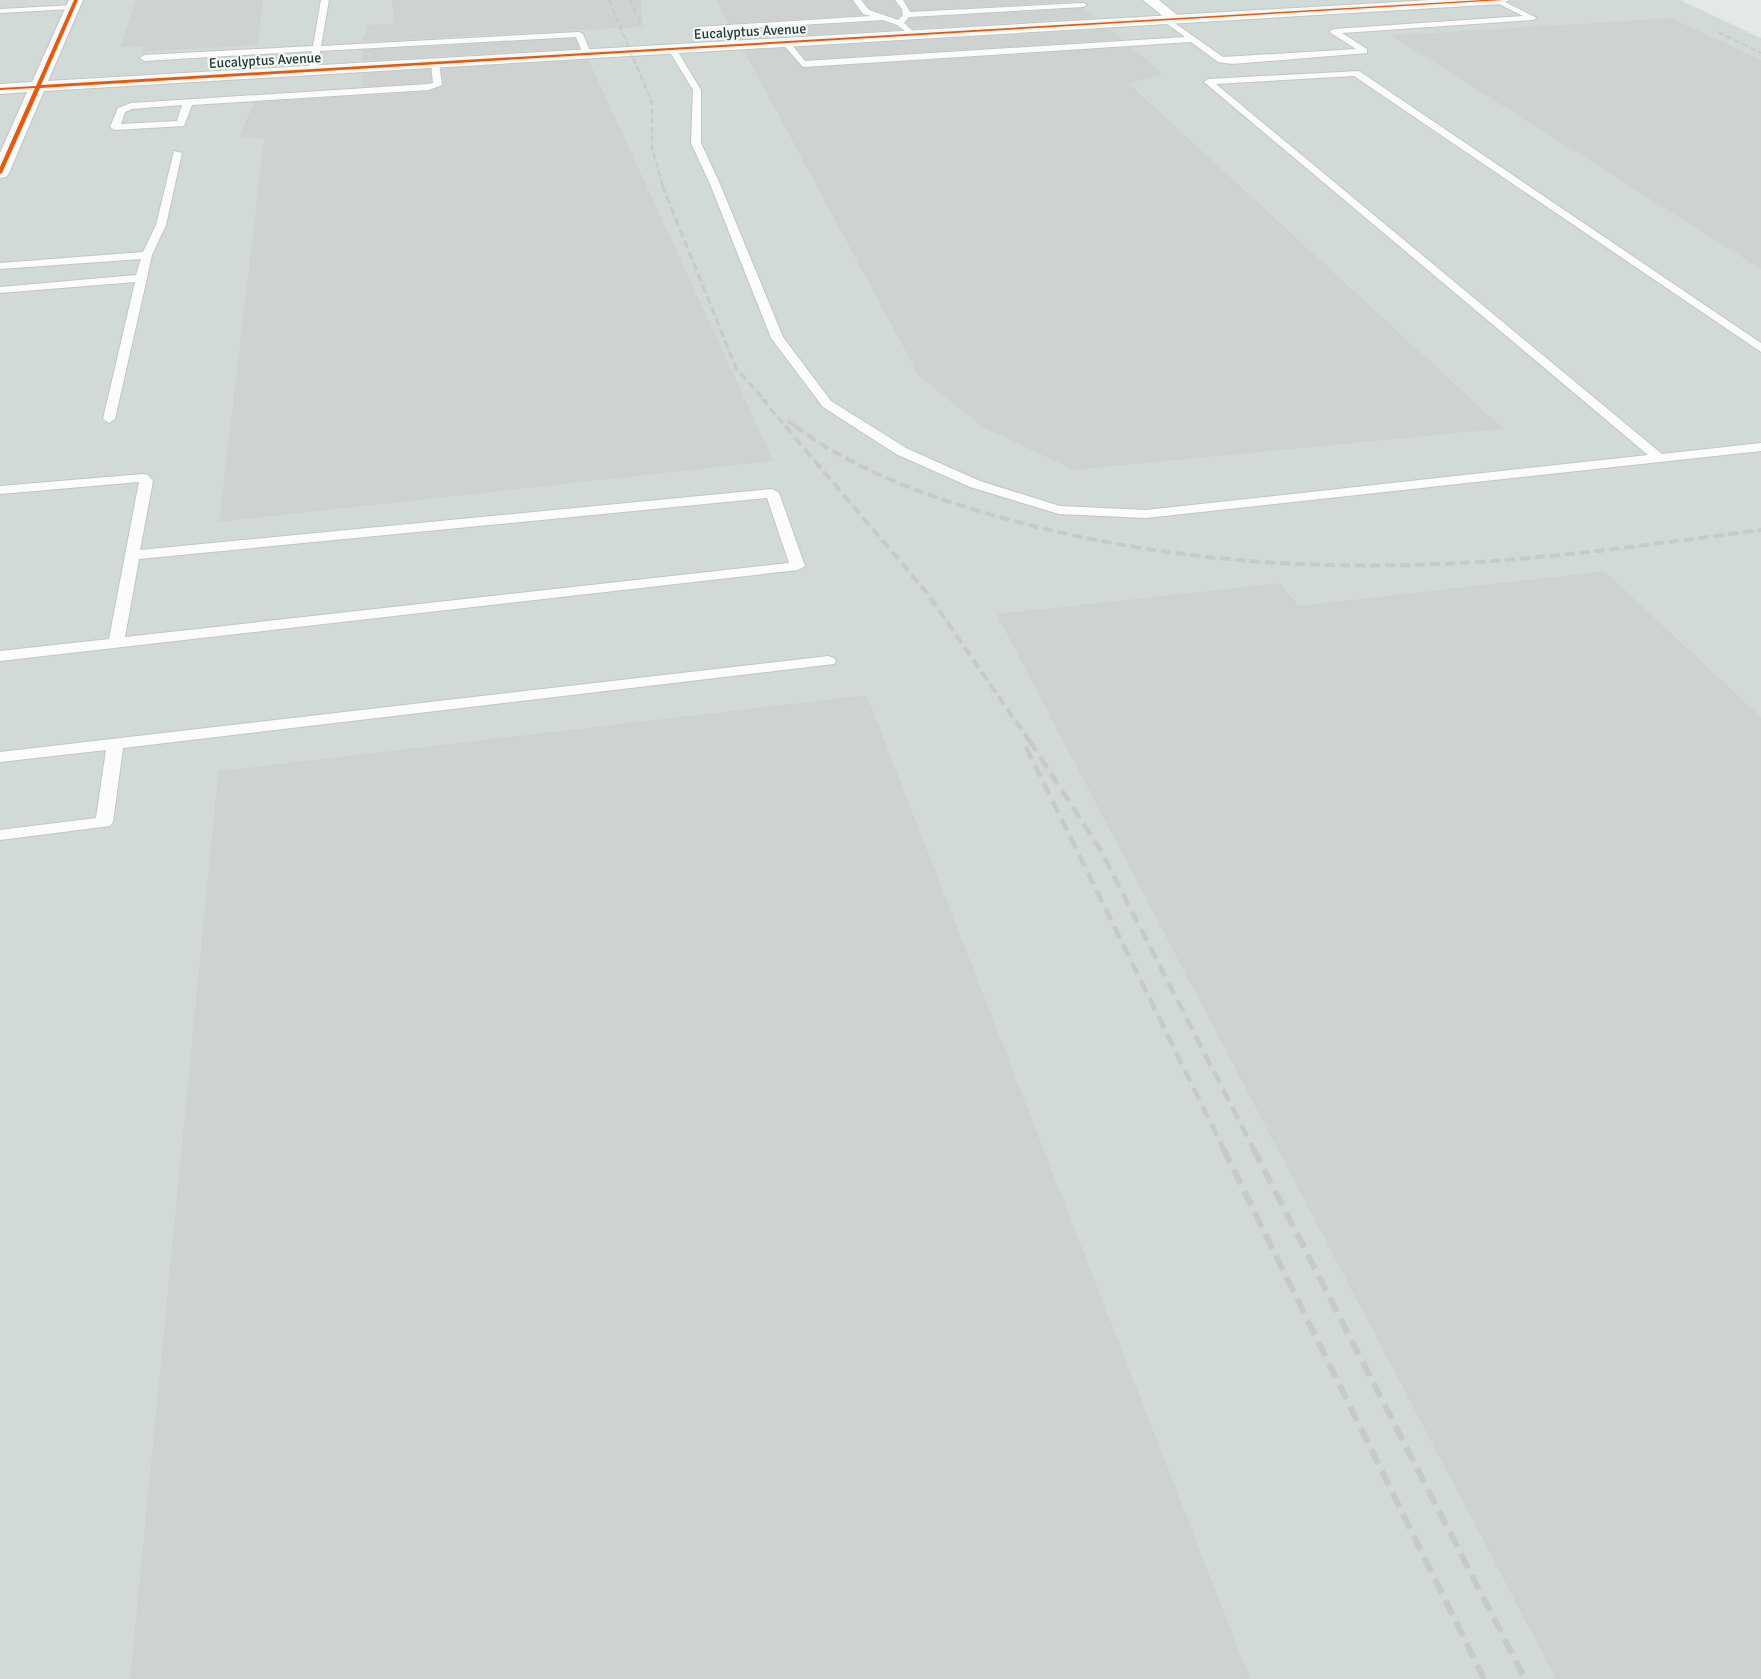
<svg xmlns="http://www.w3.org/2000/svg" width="1761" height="1679" font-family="Signika,sans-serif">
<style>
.built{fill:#d2dad7}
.building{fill:#ced2d1;stroke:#cdd2d0;stroke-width:1.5}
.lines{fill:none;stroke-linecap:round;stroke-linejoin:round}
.lane-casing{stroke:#c1c6c4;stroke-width:2}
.street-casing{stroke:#c1c6c4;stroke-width:2}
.secondary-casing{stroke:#c0c6c4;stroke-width:2}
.lane{fill:#fbfcfb;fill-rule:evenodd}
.street{fill:#fbfcfb;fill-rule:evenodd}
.secondary{fill:#fbfcfb;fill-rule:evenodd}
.rail-far4{stroke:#c7cac9;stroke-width:2;stroke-dasharray:6 3;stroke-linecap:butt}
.rail-far3{stroke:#c7cac9;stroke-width:3;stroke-dasharray:8 4;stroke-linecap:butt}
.rail-far2{stroke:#c7cac9;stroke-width:4;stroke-dasharray:10 5;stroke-linecap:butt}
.rail-far1{stroke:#c7cac9;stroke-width:4.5;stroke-dasharray:13 7;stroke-linecap:butt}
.rail{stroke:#c7cac9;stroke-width:6;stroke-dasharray:16 8;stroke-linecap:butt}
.cycleway-casing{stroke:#f2f7f5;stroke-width:4}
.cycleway{fill:#e8590c;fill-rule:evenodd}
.labels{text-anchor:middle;stroke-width:4.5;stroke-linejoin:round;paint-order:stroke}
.far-street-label{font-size:14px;fill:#233a35;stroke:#f2f7f5}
</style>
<rect width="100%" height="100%" fill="#e4e9e7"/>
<!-- built -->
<polygon class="built" points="0,0 1680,0 1761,38 1761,1679 0,1679"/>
<!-- building -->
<g class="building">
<polygon points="137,0 262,0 257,44 143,51 145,45 122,46"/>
<polygon points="393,0 641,0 641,26 363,41 363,38 367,38 367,26 395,24"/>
<polygon points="717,0 851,0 861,14 729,23"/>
<polygon points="864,0 893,0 901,14 897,17 870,8"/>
<polygon points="906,0 1073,0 1075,1 911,10"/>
<polygon points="1084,9 1094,17 913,28 907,23 910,19"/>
<polygon points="1671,19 1761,61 1761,268 1394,36"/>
<polygon points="883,22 899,29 738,38 734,31"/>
<polygon points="1109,30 1120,39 806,59 798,48"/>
<polygon points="575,39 578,48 363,60 363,51"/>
<polygon points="1131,48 1161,73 1127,83 1501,428 1074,469 983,426 920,376 745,51 784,49 803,69"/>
<polygon points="588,61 772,460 220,521 265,138 240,137 255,103 429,92 444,86 442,69"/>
<polygon points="429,70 431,81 429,82 363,86 363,74"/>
<polygon points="1604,572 1761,718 1761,1679 1557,1679 998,615 1280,584 1298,607"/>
<polygon points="866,696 1249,1679 131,1679 219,772"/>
</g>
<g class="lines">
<!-- lane casing -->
<g class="lane-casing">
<g id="lane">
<polygon points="321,0 329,0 321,46 579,32 583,34 591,54 584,56 576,37 320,51 317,70 313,73 309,70 312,51 144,61 140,58 144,55 313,46"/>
<polygon points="853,0 861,0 869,10 898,20 903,15 902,9 895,0 903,0 910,12 1083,3 1087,5 1083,7 909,17 904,23 916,34 912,36 897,25 883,20 697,31 693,29 697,27 871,16 863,14"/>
<polygon points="1491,0 1501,0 1537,18 1533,20 1342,33 1367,49 1367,53 1232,64 1218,62 1191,42 803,67 781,42 788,40 805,61 1185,37 1163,21 1162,19 1166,17 1223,57 1356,49 1331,33 1330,31 1334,29 1523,16"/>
<polygon points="75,5 75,9 72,9 0,13 0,9"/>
<polygon points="669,47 675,47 701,90 701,143 720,184 783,337 831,401 906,448 980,481 1060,506 1146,510 1648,455 1204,82 1208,79 1359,71 1761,343 1761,352 1354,76 1216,84 1662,454 1761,443 1761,451 1146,518 1059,514 970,487 896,454 823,407 771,338 710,184 691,143 693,90 668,49"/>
<path d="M 435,60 L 439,63 L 442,85 L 429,90 L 192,105 L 184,126 L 115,130 L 110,127 L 118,108 L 131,103 L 429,84 L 433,83 L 431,63 ZM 182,105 L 177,121 L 121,124 L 125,112 L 132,109 Z"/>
<polygon points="174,151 182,153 166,225 152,255 147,278 115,419 109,423 103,419 135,282 0,293 0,287 136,275 141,259 0,269 0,263 143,252 156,225"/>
<path d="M 143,474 L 148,475 L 153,481 L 140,550 L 772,489 L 779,493 L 805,566 L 798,570 L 0,661 L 0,651 L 109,639 L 139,482 L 0,494 L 0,486 ZM 767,498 L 789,563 L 125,637 L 139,559 Z"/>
<polygon points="828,656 834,658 836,661 834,664 123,748 113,822 110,826 0,840 0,830 96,818 106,750 0,762 0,752"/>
</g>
</g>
<!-- street casing -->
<g class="street-casing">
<polygon id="street" points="1143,0 1159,0 1182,19 1175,23 1170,22"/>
</g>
<!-- secondary casing -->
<g class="secondary-casing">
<polygon id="secondary" points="69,0 83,0 48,81 1431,0 1509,0 1502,4 44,91 9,173 6,177 0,178 0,153 27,92 0,94 0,84 32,82"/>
</g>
<!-- lane -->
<use href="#lane" class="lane"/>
<!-- street -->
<use href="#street" class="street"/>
<!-- secondary -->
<use href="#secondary" class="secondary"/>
<!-- rail-far4 -->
<g class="rail-far4">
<polyline points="609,0 652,103 652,148 663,186"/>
<polyline points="630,0 641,23"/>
<polyline points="1718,32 1761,53"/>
</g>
<!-- rail-far3 -->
<g class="rail-far3">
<polyline points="662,185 736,368 767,403"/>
<polyline points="762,399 787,428"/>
<polyline points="788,421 797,428"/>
</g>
<!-- rail-far2 -->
<g class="rail-far2">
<polyline points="785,426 927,593 1030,742"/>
<path d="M 795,426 C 860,474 937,500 1014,521 C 1159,560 1309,571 1459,563 C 1560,558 1660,543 1761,530"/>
</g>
<!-- rail-far1 -->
<g class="rail-far1">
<polyline points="1029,740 1100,849 1254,1150"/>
<polyline points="1026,747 1224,1150"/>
</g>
<!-- rail -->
<g class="rail">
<polyline points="1223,1148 1484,1679"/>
<polyline points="1253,1148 1525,1679"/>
</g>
<!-- cycleway casing -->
<g class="cycleway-casing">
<polygon id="cycleway" points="74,0 78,0 41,85 1483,0 1504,0 40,88 2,173 0,174 0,167 35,88 0,90 0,88 36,86"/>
</g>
<!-- cycleway -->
<use href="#cycleway" class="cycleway"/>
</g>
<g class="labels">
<!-- far-street labels -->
<g class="far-street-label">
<text transform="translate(750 31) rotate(-3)" y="5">Eucalyptus Avenue</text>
<text transform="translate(265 60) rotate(-3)" y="5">Eucalyptus Avenue</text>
</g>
</g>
</svg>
